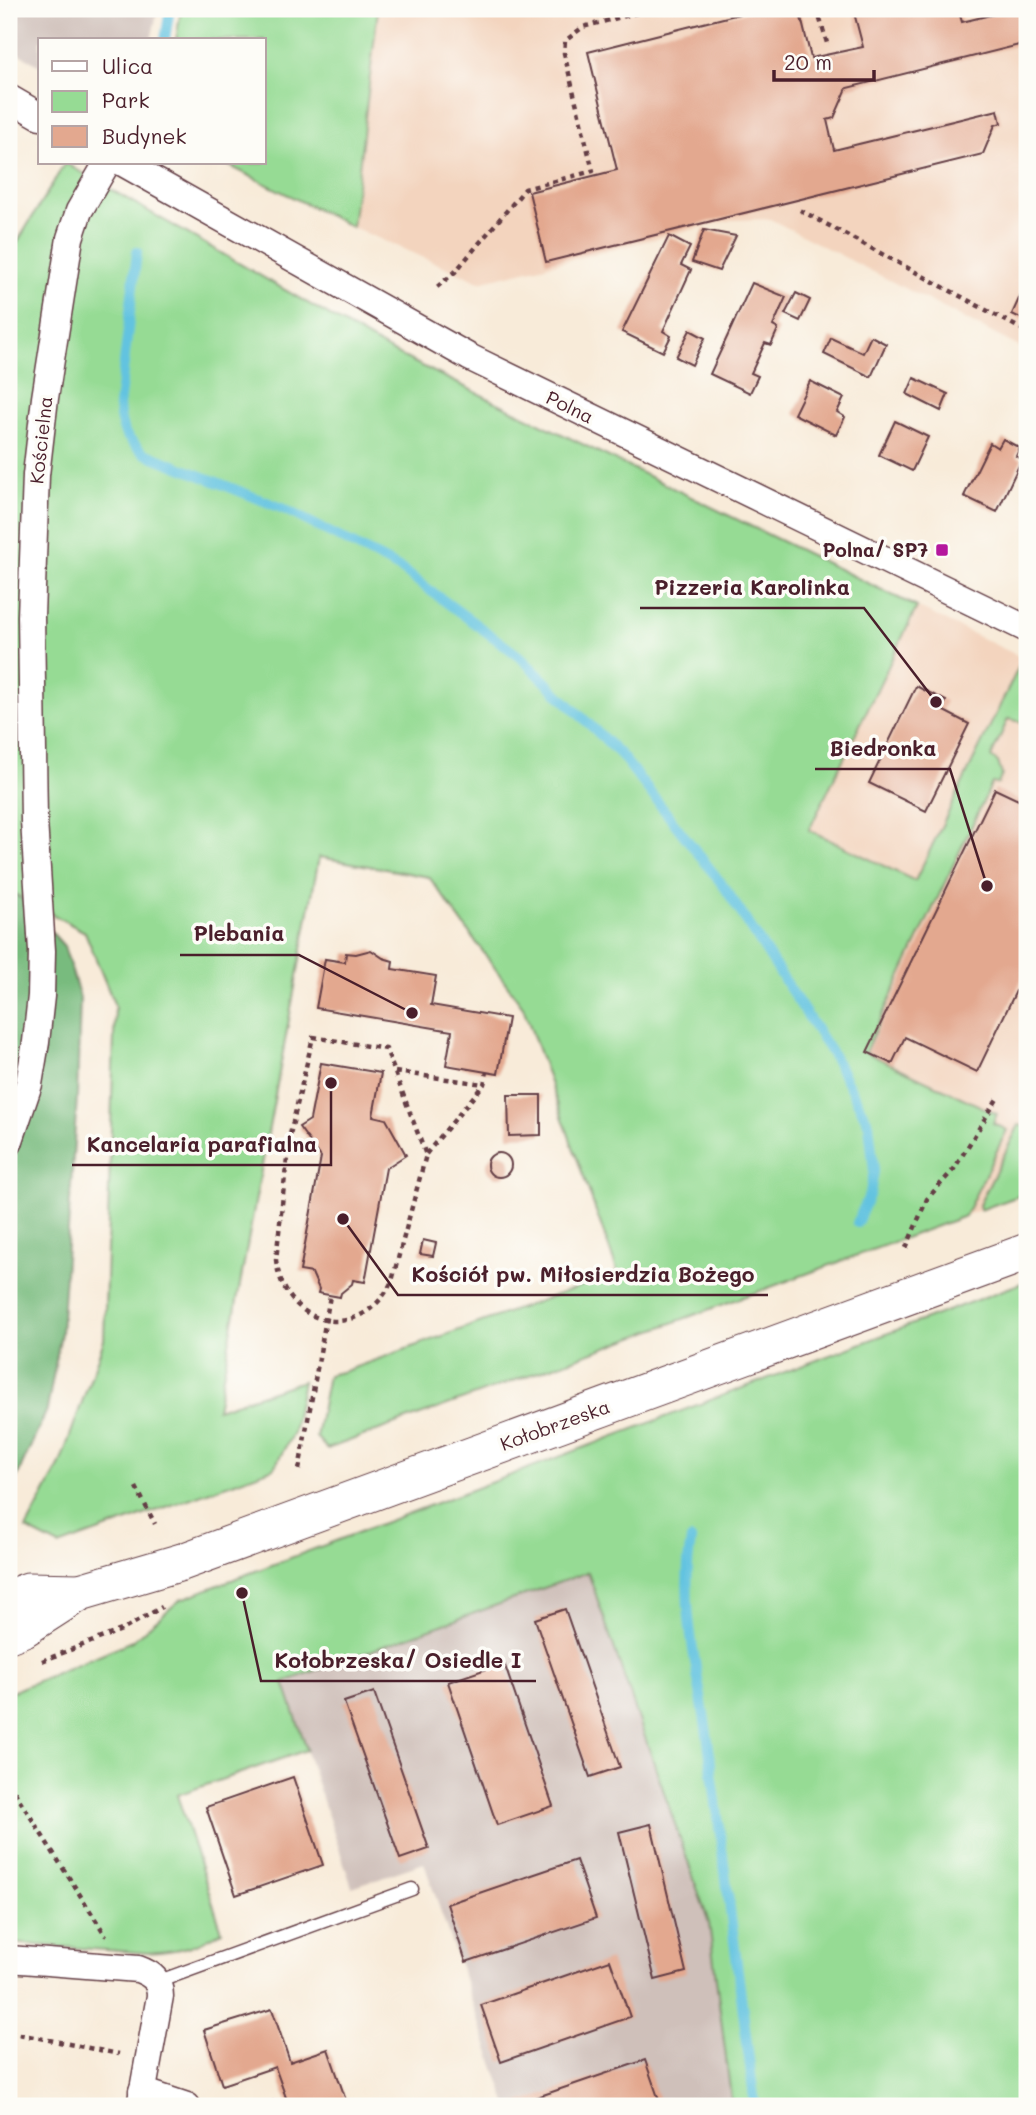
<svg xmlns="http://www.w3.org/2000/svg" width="1036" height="2115" font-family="Mali,sans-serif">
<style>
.built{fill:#f3d4be}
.industrial{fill:#cfc0ba}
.green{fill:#96db94;stroke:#707d60;stroke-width:2}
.forest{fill:#78bb7e;stroke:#616d54;stroke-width:2}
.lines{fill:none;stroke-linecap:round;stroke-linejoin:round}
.stream{stroke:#62c3e0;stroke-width:10}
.building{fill:#e3a88f}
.service-casing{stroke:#643e45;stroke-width:15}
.minor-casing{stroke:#643e45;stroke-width:29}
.secondary-casing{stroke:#643e45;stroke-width:39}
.path{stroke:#643e45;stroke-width:4.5;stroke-dasharray:5 5;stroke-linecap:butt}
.service{stroke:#fff;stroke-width:12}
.minor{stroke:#fff;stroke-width:26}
.secondary{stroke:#fff;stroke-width:37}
.poi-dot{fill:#b5179e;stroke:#fdfcf7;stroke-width:2.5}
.labels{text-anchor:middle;stroke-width:7;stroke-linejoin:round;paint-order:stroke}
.street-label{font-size:19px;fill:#4a1f2b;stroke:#fdfcf7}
.poi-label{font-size:19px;font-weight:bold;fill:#4a1f2b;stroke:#fdfcf7;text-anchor:end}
.leader{fill:none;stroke:#4a1f2b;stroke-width:2.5}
.callout-dot{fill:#4a1f2b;stroke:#fdfcf7;stroke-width:2.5}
.callout-label{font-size:21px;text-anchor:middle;font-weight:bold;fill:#4a1f2b;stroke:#fdfcf7;stroke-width:7;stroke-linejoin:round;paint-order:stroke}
</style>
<rect width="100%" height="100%" fill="#fdfcf7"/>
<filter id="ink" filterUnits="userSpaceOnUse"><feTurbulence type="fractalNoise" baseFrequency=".0143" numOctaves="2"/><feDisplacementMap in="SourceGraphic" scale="14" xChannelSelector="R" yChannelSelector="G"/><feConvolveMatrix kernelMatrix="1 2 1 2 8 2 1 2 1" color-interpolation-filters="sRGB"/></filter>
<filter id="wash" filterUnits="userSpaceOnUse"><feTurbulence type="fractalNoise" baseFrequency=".00686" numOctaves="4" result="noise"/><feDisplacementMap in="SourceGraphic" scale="28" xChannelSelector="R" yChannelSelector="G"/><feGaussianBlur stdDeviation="1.57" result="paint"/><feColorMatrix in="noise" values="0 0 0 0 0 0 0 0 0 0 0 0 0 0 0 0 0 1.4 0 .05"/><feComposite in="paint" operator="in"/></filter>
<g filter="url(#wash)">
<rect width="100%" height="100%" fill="#f8ebd9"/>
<!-- built -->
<g class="built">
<polygon points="378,9 1027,9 1027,351 770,219 732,220 480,282 352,227"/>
<polygon points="917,607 1027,660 1027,1193 903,1238 836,1043 809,830"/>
</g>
<!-- industrial -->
<g class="industrial">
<polygon points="9,9 158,9 151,40 40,40 40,66 9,48"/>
<polygon points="588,1571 709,1923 732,2106 508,2106 424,1863 352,1887 283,1682"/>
</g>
<!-- green -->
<g class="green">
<polygon points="181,9 378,9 352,227 224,163 264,163 264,40 176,40"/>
<polygon points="65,163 391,351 917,607 809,830 915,881 1023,658 1027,660 1027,719 1021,722 1008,719 991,757 998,762 1002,775 998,784 992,783 865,1052 997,1114 993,1123 1007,1130 965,1216 327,1449 316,1437 328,1375 345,1371 618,1273 523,1007 429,877 319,857 217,1409 303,1381 293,1433 274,1468 59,1546 26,1529 60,1464 104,1340 115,1006 85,932 9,891 9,256"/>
<polygon points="1019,1125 1027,1127 1027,1193 980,1210 979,1205"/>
<path d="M 1027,1281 L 1027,2106 L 732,2106 L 709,1923 L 588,1572 L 284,1682 L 307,1750 L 177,1795 L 222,1931 C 196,1947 178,1951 148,1953 L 9,1943 L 9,1693 L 132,1641 L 181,1599 Z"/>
</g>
<!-- forest -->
<polygon class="forest" points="9,891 22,899 64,946 80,998 77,1098 61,1333 47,1410 17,1477 9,1485"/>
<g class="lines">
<!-- stream -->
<g class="stream">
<polyline points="165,40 170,9"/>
<path d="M 137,252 L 119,406 C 121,432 125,437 144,453 L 284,509 L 401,569 L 519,656 L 621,755 L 725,888 L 834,1057 L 869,1124 L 874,1171 L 870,1193 L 857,1223"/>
<path d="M 691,1540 C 679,1607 699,1674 708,1741 C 724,1863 740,1984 755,2106"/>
</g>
</g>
<g id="blocks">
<!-- building -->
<g class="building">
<polygon points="759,9 799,9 811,58 863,47 853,9 958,9 962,22 1015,9 1027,9 1027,43 847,88 834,118 827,120 834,150 998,110 1001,123 995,125 983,154 546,262 529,192 617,170 588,52"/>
<polygon points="704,230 736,236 719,271 692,262"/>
<polygon points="669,236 690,247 681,265 691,270 663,331 671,336 663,352 622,332"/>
<polygon points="1027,281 1027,321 1012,314"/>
<polygon points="752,283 786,297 773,326 778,329 771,345 765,343 751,373 758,376 750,393 710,374"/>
<polygon points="796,293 810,300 800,321 785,314"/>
<polygon points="690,330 705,338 692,365 676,357"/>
<polygon points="871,336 886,344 871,377 824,354 831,338 863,353"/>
<polygon points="914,378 948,394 941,411 907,394"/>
<polygon points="810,381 844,398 837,412 845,417 836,435 794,414"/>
<polygon points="895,421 928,437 912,471 879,455"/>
<polygon points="1003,439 1020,448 1016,456 1022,459 997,512 964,496 990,443 998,448"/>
<polygon points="916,686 946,701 942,710 969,724 926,811 869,783"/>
<polygon points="995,789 1027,804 1027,968 977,1072 905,1037 892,1064 867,1052"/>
<polygon points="371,950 383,958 393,961 392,969 436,976 431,1005 508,1018 498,1074 446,1065 452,1031 316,1008 325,959 345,962 346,953 356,954"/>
<polygon points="321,1063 381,1073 373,1116 386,1119 406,1155 386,1168 365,1282 353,1280 352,1284 341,1293 340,1297 318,1293 319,1289 312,1273 300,1271 321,1157 299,1127 310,1120"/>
<polygon points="508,1095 541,1095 541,1135 509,1136"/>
<circle cx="499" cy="1165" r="12"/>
<polygon points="423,1240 436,1243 433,1256 420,1254"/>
<polygon points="565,1609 620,1767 590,1777 535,1619"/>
<polygon points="504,1663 553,1806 497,1825 448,1682"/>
<polygon points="374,1692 429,1849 400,1859 344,1702"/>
<polygon points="293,1777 323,1865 236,1895 206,1807"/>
<polygon points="651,1824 686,1972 655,1980 619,1832"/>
<polygon points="576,1860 596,1918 466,1962 447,1904"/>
<polygon points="610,1960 630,2017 501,2062 481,2005"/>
<polygon points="272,2009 290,2062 328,2049 348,2106 289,2106 275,2067 222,2085 204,2030"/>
<polygon points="645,2060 661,2106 511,2106"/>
</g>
</g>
</g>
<g filter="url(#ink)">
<use href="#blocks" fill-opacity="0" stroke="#643e45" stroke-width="2"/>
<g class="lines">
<!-- service casing -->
<g class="service-casing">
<polyline id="service" points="157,1982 412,1889"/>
</g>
<!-- minor casing -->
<g class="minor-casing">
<g id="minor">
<polyline points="9,98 40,116"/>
<polyline points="123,163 469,357 1027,629"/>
<polyline points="9,1143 29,1084 36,1042 41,996 42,951 34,820 31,616 36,475 45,398 70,238 79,211 107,163"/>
<path d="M 9,1959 L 138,1969 C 152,1974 160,1980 160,1996 L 140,2106"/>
<polyline points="142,2091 187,2106"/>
</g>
</g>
<!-- secondary casing -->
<g class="secondary-casing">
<g id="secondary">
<polyline points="9,1598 28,1591 80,1592 182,1562 1027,1252"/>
<polyline points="9,1634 24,1628 80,1592"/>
</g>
</g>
<!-- path -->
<g class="path">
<polyline points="817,9 827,43"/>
<polyline points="800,210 1027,332"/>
<polyline points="437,287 455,272 525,189 593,171 564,53 565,41 583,27 652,9"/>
<path d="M 313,1037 L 386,1049 L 426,1155 L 392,1281 C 362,1344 285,1329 276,1260 L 289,1139 Z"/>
<polyline points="395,1072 484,1084"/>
<polyline points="426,1154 484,1084 487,1072"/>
<polyline points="906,1248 927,1199 954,1169 997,1099"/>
<polyline points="299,1470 330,1296"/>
<polyline points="136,1487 155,1524"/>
<polyline points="42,1661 124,1629 162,1607"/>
<polyline points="9,1783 106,1936"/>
<polyline points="9,2032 119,2054"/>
<polyline points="261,2106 273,2102 274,2106"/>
</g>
<!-- service -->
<use href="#service" class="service"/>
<!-- minor -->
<use href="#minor" class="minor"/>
<!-- secondary -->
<use href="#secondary" class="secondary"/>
</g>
</g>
<!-- markers -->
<rect class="poi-dot" x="935" y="543" width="14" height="14" rx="3.5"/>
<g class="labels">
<!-- street labels -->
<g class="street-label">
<text transform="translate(570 407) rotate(26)" y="7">Polna</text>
<text transform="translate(41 440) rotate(-84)" y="7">Kościelna</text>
<text transform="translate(555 1425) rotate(-20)" y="7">Kołobrzeska</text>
</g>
<!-- poi labels -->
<g class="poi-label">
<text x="928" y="557">Polna/ SP7</text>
</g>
</g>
<!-- callouts -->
<path class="leader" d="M936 702L864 608H640M987 886L950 769H815M412 1013L299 955H180M331 1083L331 1165H72M343 1219L398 1295H768M242 1593L261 1681H536"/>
<g class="callout-dot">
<circle cx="936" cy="702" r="7"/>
<circle cx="987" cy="886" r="7"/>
<circle cx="412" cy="1013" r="7"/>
<circle cx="331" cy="1083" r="7"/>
<circle cx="343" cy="1219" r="7"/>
<circle cx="242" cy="1593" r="7"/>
</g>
<g class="callout-label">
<text x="752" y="595">Pizzeria Karolinka</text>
<text x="883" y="756">Biedronka</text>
<text x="239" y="941">Plebania</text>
<text x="202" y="1152">Kancelaria parafialna</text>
<text x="583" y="1282">Kościół pw. Miłosierdzia Bożego</text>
<text x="398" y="1668">Kołobrzeska/ Osiedle I</text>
</g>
<!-- margin -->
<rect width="1036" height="2115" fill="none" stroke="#fdfcf7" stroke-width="35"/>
<!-- legend -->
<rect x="38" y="38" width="228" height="126" fill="#fdfcf7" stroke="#b5a4a5" stroke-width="2"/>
<rect x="52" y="61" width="35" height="10" fill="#ffffff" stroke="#b5a4a5" stroke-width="2"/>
<text x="102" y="74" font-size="21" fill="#4a1f2b">Ulica</text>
<rect x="52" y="91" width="35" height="21" fill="#96db94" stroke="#b5a4a5" stroke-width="2"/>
<text x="102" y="108" font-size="21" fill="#4a1f2b">Park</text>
<rect x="52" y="126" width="35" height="21" fill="#e3a88f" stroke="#b5a4a5" stroke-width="2"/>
<text x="102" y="144" font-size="21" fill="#4a1f2b">Budynek</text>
<!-- scale -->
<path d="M774 70v10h100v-10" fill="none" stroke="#4a1f2b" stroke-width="3.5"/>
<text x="784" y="70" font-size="21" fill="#4a1f2b" stroke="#fdfcf7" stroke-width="5" paint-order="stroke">20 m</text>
</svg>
